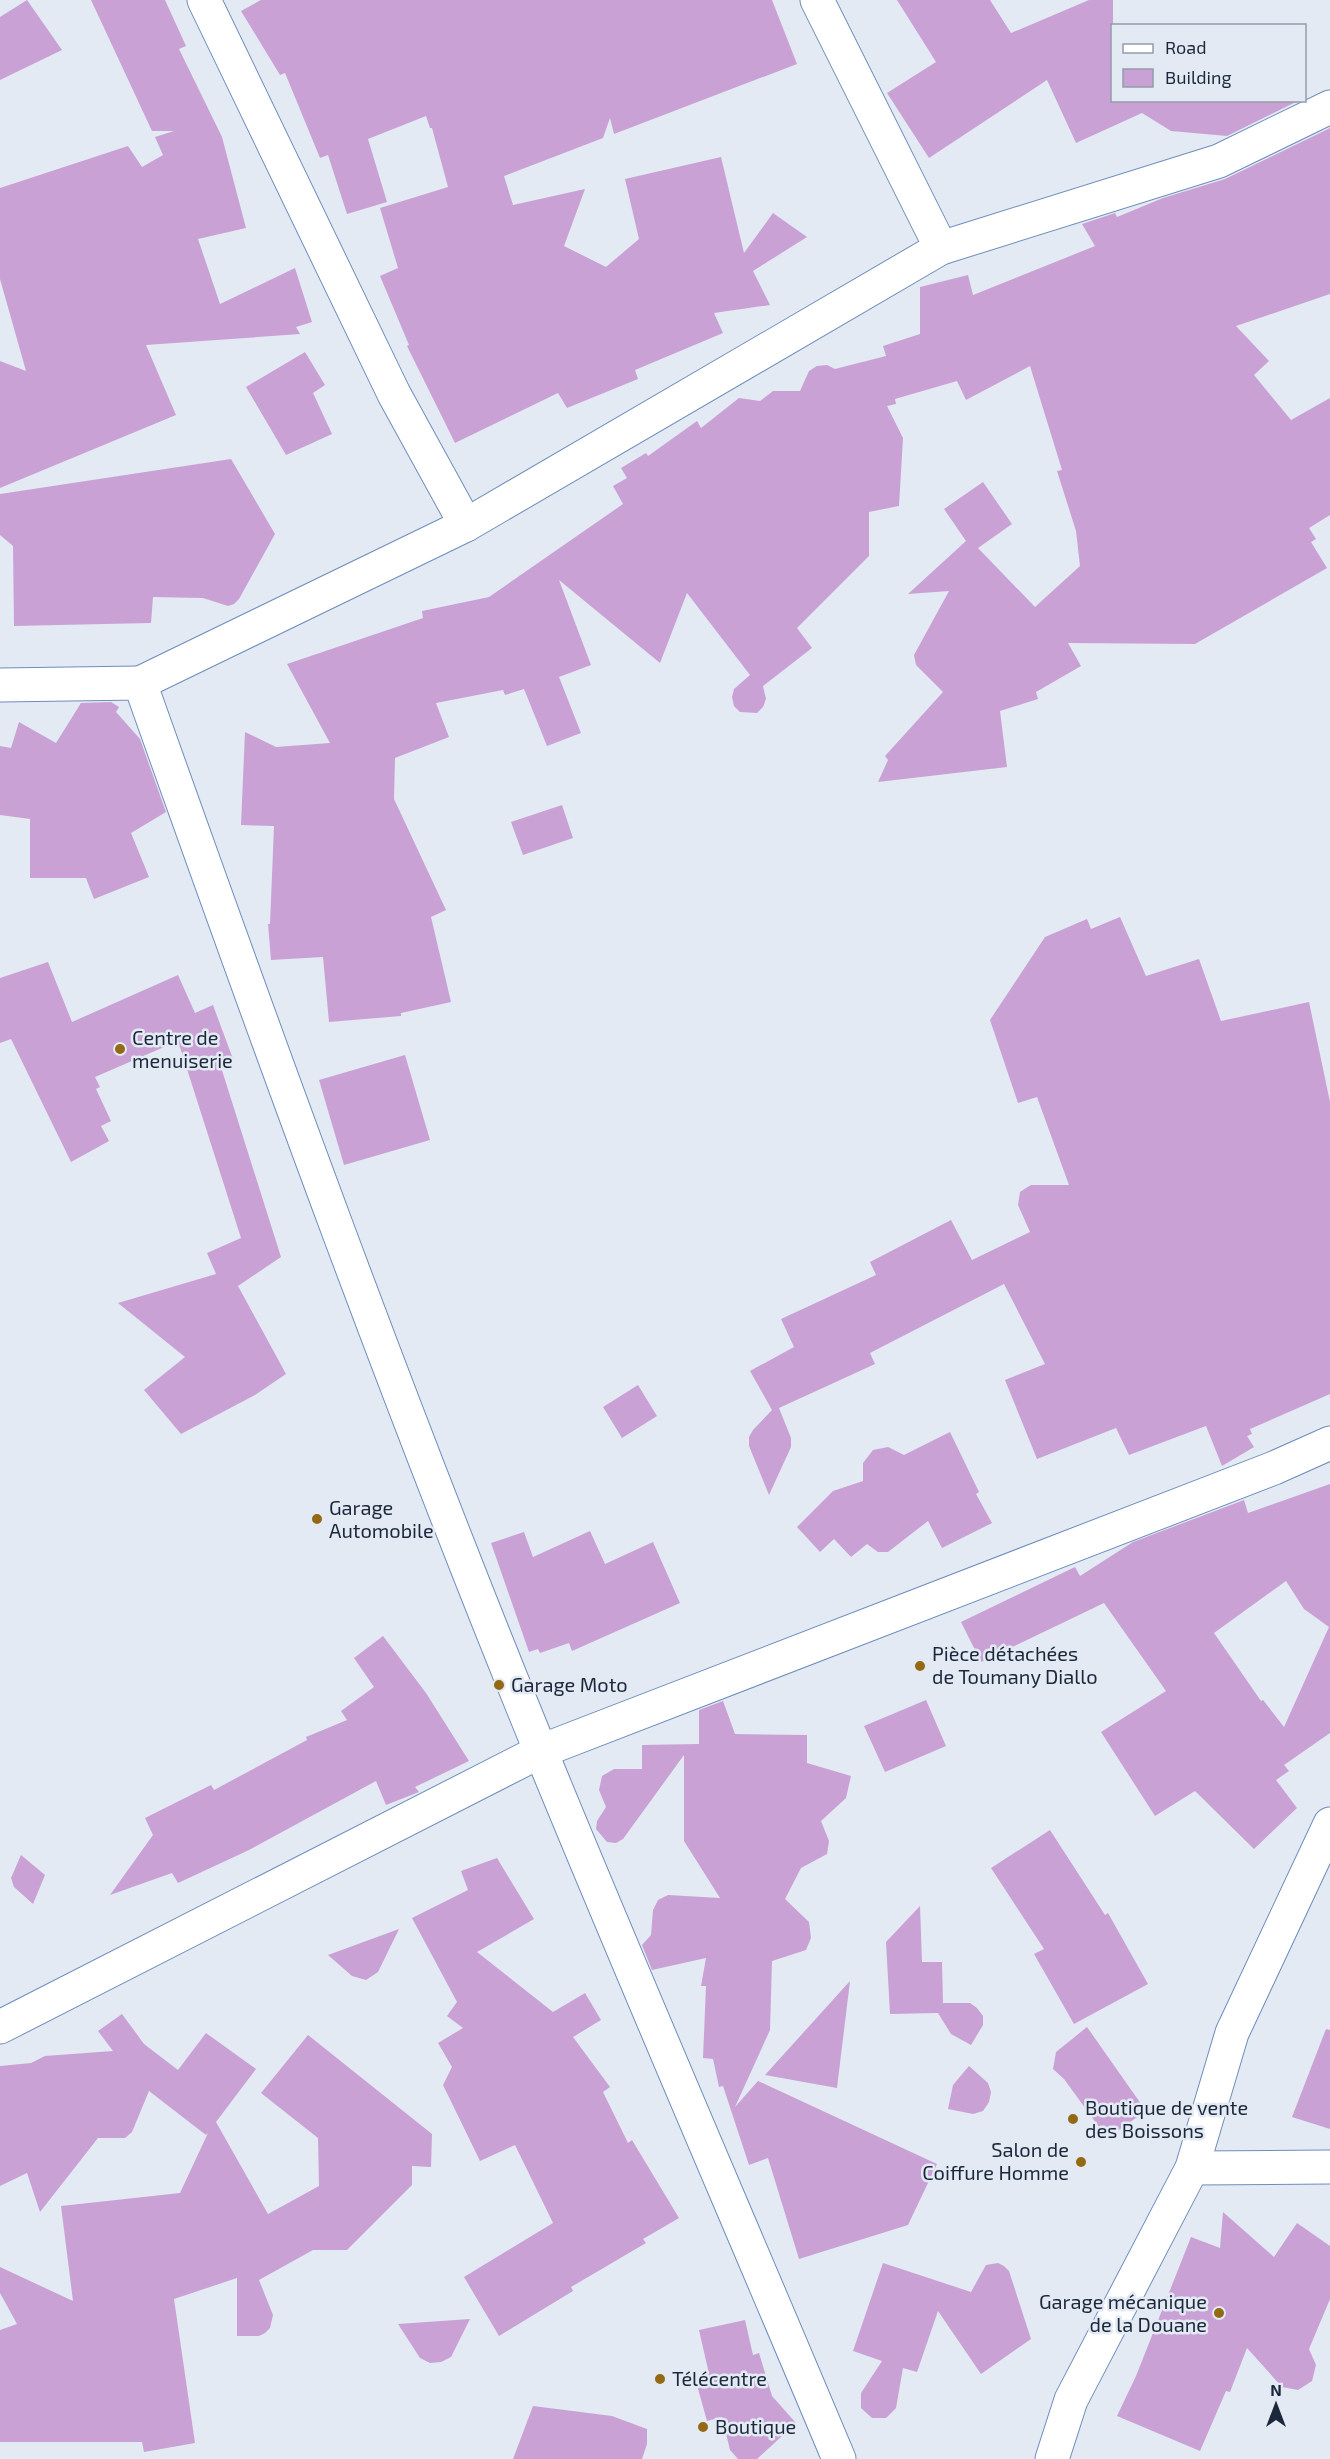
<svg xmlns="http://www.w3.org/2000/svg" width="1330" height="2459" font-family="'Exo 2',sans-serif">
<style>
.building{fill:#caa1d5;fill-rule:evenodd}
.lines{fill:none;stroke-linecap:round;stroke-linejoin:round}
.street-casing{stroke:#6e8dbc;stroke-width:35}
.highway-casing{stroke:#6e8dbc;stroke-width:35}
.street{stroke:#fff;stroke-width:33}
.highway{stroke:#fff;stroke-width:33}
.poi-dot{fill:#936913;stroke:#e3eaf4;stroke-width:2}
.labels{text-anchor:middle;stroke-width:5;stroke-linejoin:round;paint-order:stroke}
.poi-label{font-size:20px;fill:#1b283b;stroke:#e3eaf4;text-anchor:start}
</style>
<rect width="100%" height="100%" fill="#e3eaf4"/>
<!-- building -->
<g class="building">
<polygon points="27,0 62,50 0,80 0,17"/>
<polygon points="91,0 165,0 186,46 179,49 222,137 246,228 198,239 220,304 295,268 312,322 296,327 300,334 146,345 176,415 0,488 0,361 26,371 0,279 0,188 128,146 142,167 163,155 155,137 174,131 152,131"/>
<polygon points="261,0 772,0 797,64 614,134 610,118 603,138 504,176 513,205 585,189 564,246 606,267 639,239 625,179 721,157 744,253 773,213 807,237 753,271 770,305 714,313 723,333 635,370 638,379 567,408 558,393 455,443 407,346 409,345 380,276 398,268 380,208 448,187 432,128 430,128 426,116 368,139 387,202 347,214 328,155 320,158 285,73 280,75 241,11"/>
<polygon points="897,0 990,0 1011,33 1089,0 1113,0 1113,100 1300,100 1227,136 1171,131 1142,113 1076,143 1047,80 929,158 887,93 936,62"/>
<polygon points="1330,128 1330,294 1236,326 1269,361 1254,375 1291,420 1330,398 1330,515 1309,528 1316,539 1311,542 1327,568 1195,644 1068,643 1081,666 1036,692 1038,699 1000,711 1007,767 878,782 888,760 885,756 943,692 916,665 914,655 949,591 908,594 966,541 944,509 983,482 1012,524 978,548 1035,607 1080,566 1076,531 1057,471 1062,470 1030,366 966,400 957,381 895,399 896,404 887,406 903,438 899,506 869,512 869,556 797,628 812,648 763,686 766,699 763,707 757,713 740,712 734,706 732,697 734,689 750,675 687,593 660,663 559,580 591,665 559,677 581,733 547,746 524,689 505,695 503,690 436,703 449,737 395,758 394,799 446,910 431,917 451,1002 401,1013 401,1016 329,1022 323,957 271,960 268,924 270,924 274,826 241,825 245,732 276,747 330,743 287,664 423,618 422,611 489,597 623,504 613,486 627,478 621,468 646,453 648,456 697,421 701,428 739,398 760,401 773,391 800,391 809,371 817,366 827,365 835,369 886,356 883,346 920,334 920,287 968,275 973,295 1095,246 1082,224 1115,213 1117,217 1163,198 1225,179"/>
<polygon points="305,352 325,385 313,393 332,434 286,455 246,387"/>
<polygon points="231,459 275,534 239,599 234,604 228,606 203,598 153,597 151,623 14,626 13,546 0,535 0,494"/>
<polygon points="111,702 119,707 116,712 140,739 166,812 131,833 149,877 94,899 86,878 30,878 30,819 0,815 0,746 11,748 19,722 56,743 81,703"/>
<polygon points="562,805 573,838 523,855 511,822"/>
<polygon points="1120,917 1146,976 1199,959 1221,1021 1309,1002 1330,1102 1330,1394 1250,1429 1252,1434 1247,1436 1254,1447 1222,1466 1206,1426 1129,1455 1116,1428 1037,1459 1005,1380 1045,1364 1004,1284 870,1353 875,1364 779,1408 791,1438 791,1447 769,1495 749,1446 749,1437 753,1430 772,1410 750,1371 794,1347 781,1319 876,1275 870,1262 951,1220 972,1260 1030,1232 1018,1205 1020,1192 1026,1188 1031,1185 1069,1185 1037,1097 1018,1103 990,1020 1045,937 1087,919 1091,929"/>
<polygon points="48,962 72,1022 178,975 195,1013 213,1005 233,1059 220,1064 281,1257 238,1286 286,1374 255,1395 181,1434 144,1390 185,1357 118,1303 216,1274 207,1253 241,1238 178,1041 95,1077 100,1087 96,1089 111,1121 101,1126 109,1141 71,1162 11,1039 0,1043 0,978"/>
<polygon points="405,1055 430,1140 344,1165 319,1080"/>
<polygon points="638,1385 657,1416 622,1438 603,1407"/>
<polygon points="950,1432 979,1492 976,1494 992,1523 942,1548 928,1521 888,1552 878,1552 867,1544 851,1557 834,1539 820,1552 797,1527 833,1491 863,1481 863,1463 873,1450 888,1447 904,1455"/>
<path d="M 1330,1484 L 1330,1733 L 1284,1765 L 1289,1771 L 1276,1780 L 1297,1808 L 1254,1849 L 1195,1791 L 1155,1816 L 1101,1732 L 1166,1691 L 1104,1603 L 981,1662 L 961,1622 L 1075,1567 L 1080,1576 L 1133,1542 L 1244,1500 L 1248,1513 ZM 1286,1581 L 1304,1609 L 1329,1627 L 1284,1727 L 1263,1700 L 1261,1701 L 1214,1633 Z"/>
<polygon points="590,1531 605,1564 653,1542 680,1603 572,1651 569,1643 540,1653 538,1649 529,1652 491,1543 524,1532 533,1557"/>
<polygon points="383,1636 426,1693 469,1761 415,1787 419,1792 386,1805 376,1781 249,1850 178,1883 172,1873 110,1895 153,1835 145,1818 211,1785 214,1790 307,1740 306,1737 347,1720 341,1711 374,1687 354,1658"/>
<polygon points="926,1700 946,1746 885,1772 864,1726"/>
<polygon points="723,1701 735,1734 807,1735 807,1763 851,1776 846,1798 821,1821 829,1841 827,1854 801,1868 785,1899 809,1922 811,1938 806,1950 772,1961 770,2030 735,2107 758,2081 937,2164 908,2225 799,2259 768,2158 749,2165 723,2086 719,2087 713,2059 703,2058 706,1986 701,1986 706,1958 652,1970 642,1945 651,1935 653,1910 658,1900 668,1895 720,1898 684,1841 684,1755 623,1839 616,1843 607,1842 596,1829 597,1821 606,1807 599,1790 602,1776 614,1769 642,1769 642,1745 699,1744 699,1710"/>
<polygon points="1050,1830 1105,1915 1108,1913 1148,1984 1074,2024 1034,1954 1044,1949 991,1868"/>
<polygon points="21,1855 45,1875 33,1904 14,1887 11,1878"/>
<polygon points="497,1858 534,1919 477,1952 553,2012 585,1993 601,2020 573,2037 610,2087 603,2092 628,2143 632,2140 679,2218 643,2239 646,2243 571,2287 573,2291 499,2336 464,2277 553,2223 515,2145 480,2161 443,2085 452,2067 438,2043 463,2028 447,2016 457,2002 412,1918 468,1890 461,1871"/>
<polygon points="920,1906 922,1962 942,1962 943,2003 970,2003 977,2008 983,2016 983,2025 971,2045 951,2034 938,2013 890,2014 886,1942"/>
<polygon points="399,1929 378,1972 366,1980 352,1976 328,1955"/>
<polygon points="850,1981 837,2088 765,2075"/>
<polygon points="122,2014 144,2044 178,2070 206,2033 256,2069 216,2122 268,2214 319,2186 318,2138 261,2093 308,2035 432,2134 431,2167 412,2166 412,2185 347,2250 313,2250 259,2280 273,2315 270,2328 265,2333 259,2336 237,2336 237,2278 174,2299 195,2443 144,2452 142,2442 0,2442 0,2330 17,2324 0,2293 0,2267 73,2301 61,2206 180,2193 208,2133 206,2135 149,2091 132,2132 125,2138 98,2138 40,2212 27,2173 0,2186 0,2066 31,2063 45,2056 113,2051 98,2031"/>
<polygon points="1087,2027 1146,2111 1107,2138 1064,2079 1053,2069 1056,2052"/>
<polygon points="1326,2029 1330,2030 1330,2129 1292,2117"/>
<polygon points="969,2066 988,2083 991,2092 989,2102 983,2111 973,2114 948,2109 953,2085"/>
<polygon points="1223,2212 1274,2257 1297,2223 1330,2246 1330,2299 1309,2349 1316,2365 1312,2381 1298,2390 1282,2387 1247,2348 1230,2392 1226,2391 1200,2451 1117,2416 1136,2376 1191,2237 1220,2248"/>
<polygon points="883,2263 971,2292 986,2265 998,2263 1004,2266 1009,2271 1031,2339 981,2374 938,2311 917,2372 903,2368 896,2408 886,2418 872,2418 861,2408 861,2393 882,2361 853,2351"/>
<polygon points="470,2319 451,2357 441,2362 430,2363 420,2358 398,2324"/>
<polygon points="745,2320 753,2355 759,2353 772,2396 796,2423 757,2459 738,2459 730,2450 722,2417 707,2421 695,2378 709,2374 699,2330"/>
<polygon points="533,2406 612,2416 647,2429 647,2444 642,2459 513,2459"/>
</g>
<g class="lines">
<!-- street casing -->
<g class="street-casing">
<g id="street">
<polyline points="204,0 394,394 466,525"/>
<polyline points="817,0 941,248"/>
<polyline points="140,683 466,525 941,248 1219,161 1330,107"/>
<path d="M 0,685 L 140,683 C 267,1041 397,1400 541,1752 C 638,1989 740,2223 839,2459"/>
<polyline points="0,2027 541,1751 1274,1468 1330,1443"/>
<polyline points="1192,2168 1330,2167"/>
</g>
</g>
<!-- highway casing -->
<g class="highway-casing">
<polyline id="highway" points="1052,2459 1071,2400 1192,2168 1232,2033 1330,1824"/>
</g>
<!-- street -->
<use href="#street" class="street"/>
<!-- highway -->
<use href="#highway" class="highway"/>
</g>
<!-- markers -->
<g class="poi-dot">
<circle cx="120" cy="1049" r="6"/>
<circle cx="317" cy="1519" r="6"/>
<circle cx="920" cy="1666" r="6"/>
<circle cx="499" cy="1685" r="6"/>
<circle cx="1073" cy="2119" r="6"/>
<circle cx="1081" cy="2162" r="6"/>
<circle cx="1219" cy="2313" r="6"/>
<circle cx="660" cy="2379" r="6"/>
<circle cx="703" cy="2427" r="6"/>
</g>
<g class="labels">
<!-- poi labels -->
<g class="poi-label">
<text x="132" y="1045">Centre de<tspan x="132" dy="23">menuiserie</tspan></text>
<text x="329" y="1515">Garage<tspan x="329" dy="23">Automobile</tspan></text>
<text x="932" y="1661">Pièce détachées<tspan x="932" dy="23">de Toumany Diallo</tspan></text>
<text x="511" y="1692">Garage Moto</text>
<text x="1085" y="2115">Boutique de vente<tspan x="1085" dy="23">des Boissons</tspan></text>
<text x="1069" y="2157" text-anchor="end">Salon de<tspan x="1069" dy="23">Coiffure Homme</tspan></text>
<text x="1207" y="2309" text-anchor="end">Garage mécanique<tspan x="1207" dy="23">de la Douane</tspan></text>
<text x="672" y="2386">Télécentre</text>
<text x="715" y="2434">Boutique</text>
</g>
</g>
<!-- legend -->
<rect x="1111" y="24" width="195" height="78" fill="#e3eaf4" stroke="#939caa" stroke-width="1.5"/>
<rect x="1123" y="44" width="30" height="9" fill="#ffffff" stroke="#939caa" stroke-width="1.5"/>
<text x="1165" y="54" font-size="18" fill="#1b283b">Road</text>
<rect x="1123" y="69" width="30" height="18" fill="#caa1d5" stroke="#939caa" stroke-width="1.5"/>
<text x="1165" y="84" font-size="18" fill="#1b283b">Building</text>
<!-- north arrow -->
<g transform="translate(1276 2405)" stroke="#e3eaf4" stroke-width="4.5" paint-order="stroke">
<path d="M0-4.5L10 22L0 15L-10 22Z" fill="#1b283b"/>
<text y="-9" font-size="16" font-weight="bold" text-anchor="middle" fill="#1b283b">N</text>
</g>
</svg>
